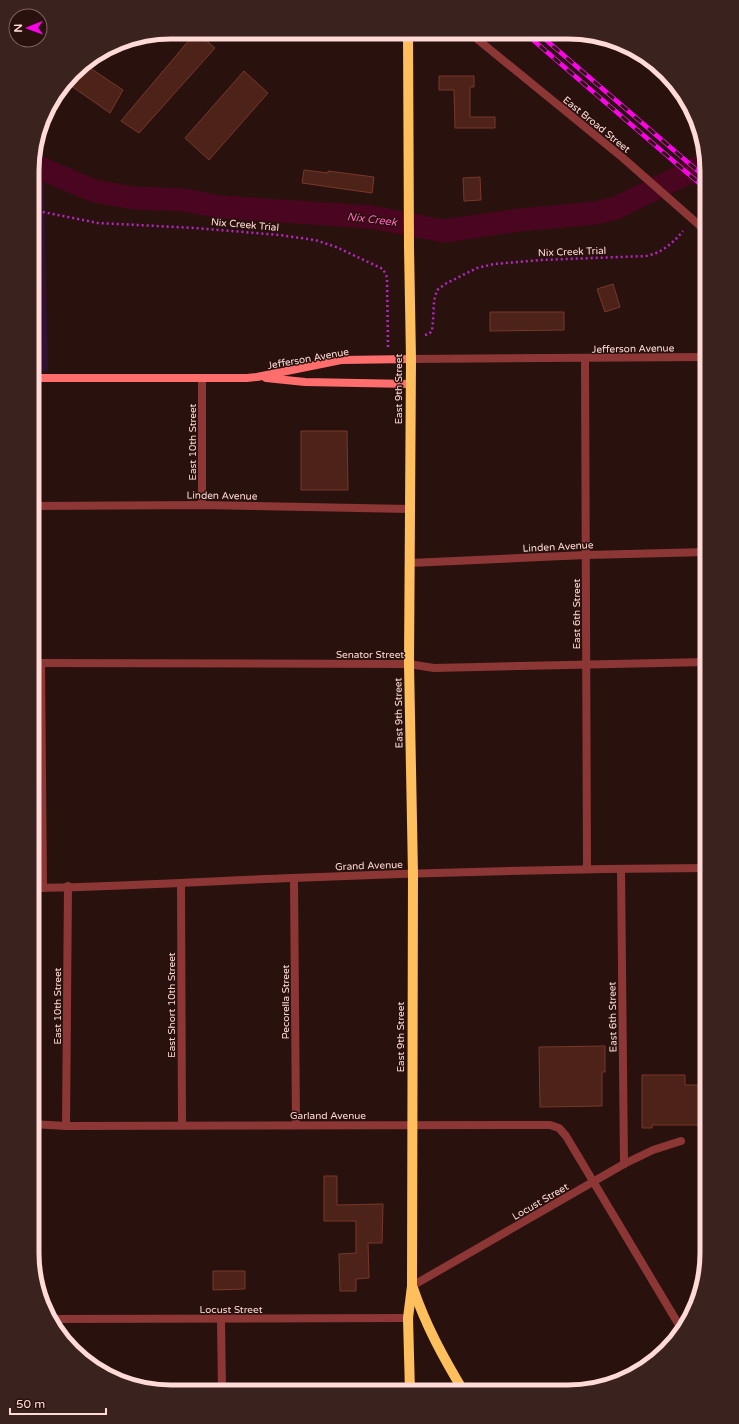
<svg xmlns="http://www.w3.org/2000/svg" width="739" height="1424" font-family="'Varela Round',sans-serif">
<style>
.green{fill:#321034}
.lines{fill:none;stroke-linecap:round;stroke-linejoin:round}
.river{stroke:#4a0620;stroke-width:23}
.building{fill:#4c2219;stroke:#793729}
.path{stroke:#b626c3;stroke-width:2.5;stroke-dasharray:2 3;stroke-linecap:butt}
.minor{stroke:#8c3735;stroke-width:8}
.tertiary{stroke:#8c3735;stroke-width:8}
.secondary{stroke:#ff6e6d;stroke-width:8}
.primary{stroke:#ffbf5d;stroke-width:10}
.rail-casing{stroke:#ff02eb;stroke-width:4.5}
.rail{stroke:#29120e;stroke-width:3;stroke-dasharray:9;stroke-linecap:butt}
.labels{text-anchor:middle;stroke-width:3;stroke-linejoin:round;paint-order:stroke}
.street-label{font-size:10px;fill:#ffdad6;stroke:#29120e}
.water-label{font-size:11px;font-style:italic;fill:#ff64bb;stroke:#29120e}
.rim{fill:none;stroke:#ffdad6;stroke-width:5}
</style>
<rect width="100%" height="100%" fill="#29120e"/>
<!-- green -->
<polygon class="green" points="35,147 43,152 48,371 33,371 33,153"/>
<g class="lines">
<!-- river -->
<polyline class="river" points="33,165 94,191 133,198 184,200 220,207 371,217 444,231 519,220 595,213 616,208 706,164"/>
</g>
<!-- building -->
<g class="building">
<polygon points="196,32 215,48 139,133 121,121"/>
<polygon points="84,64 123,90 110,113 67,83 79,67"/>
<polygon points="244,71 268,93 209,160 185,138"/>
<polygon points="439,76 474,76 474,87 470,87 470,117 495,117 495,128 455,128 454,90 439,90"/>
<polygon points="304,170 328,173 328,171 374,177 372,193 302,183"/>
<polygon points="480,177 481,200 464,201 463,178"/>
<polygon points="613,284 620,307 605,312 597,289"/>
<polygon points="490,312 564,312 564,330 490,331"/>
<polygon points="301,431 347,431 348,490 301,490"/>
<polygon points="605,1046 605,1072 602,1072 602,1106 540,1107 539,1047"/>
<polygon points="642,1075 685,1075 685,1085 707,1085 707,1125 652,1125 652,1128 642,1128"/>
<polygon points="324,1176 337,1176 337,1205 383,1204 382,1243 368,1243 369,1278 356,1279 356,1291 340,1291 339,1254 356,1253 356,1221 324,1221"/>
<polygon points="213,1271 245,1271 245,1289 213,1290"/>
</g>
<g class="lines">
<!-- path -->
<g class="path">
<polyline points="33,210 98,223 195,228 279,235 315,240 336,247 383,269 387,277 388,349"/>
<path d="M 425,335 L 429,334 L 432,331 L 433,321 L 434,301 L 437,290 L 445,284 L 477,268 L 494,264 L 541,260 L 646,256 C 662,253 673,243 683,231"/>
</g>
<!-- minor -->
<g class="minor">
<polyline points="585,359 587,869"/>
<polyline points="202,379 202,505"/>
<polyline points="33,506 202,505 410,509"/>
<polyline points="410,563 586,555 707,552"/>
<polyline points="33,663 409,664 434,668 707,662"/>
<polyline points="41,663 43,888"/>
<polyline points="621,869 624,1164"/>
<polyline points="294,878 296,1125"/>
<polyline points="181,883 182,1125"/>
<path d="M 32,888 C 119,887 206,881 293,878 C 431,872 569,869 707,868"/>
<polyline points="32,1124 66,1126 550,1125 559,1128 566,1136 682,1330"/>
<polyline points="66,1126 68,886"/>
<polyline points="412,1286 624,1164 653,1150 681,1141"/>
<polyline points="54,1319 408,1318"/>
<polyline points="221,1319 222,1391"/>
</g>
<!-- tertiary -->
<g class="tertiary">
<polyline points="471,34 623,158 707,232"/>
<polyline points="411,359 707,357"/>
</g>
<!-- secondary -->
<g class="secondary">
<polyline points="33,378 247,378 257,377 341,360 411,359"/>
<polyline points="266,378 305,382 411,384"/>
</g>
<!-- primary -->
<g class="primary">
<polyline points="408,33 409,247 411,359 409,664 413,874 412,1286 408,1318 410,1392"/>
<path d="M 413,1288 C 426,1326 443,1357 464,1392"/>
</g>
<!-- rail casing -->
<g class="rail-casing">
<g id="rail">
<polyline points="526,34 707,190"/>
<polyline points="539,34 707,179"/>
</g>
</g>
<!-- rail -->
<use href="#rail" class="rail"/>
</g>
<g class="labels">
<!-- street labels -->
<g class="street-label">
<text transform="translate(597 124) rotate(39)" y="4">East Broad Street</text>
<text transform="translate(245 224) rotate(5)" y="4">Nix Creek Trial</text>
<text transform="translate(572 251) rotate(-2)" y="4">Nix Creek Trial</text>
<text transform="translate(633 348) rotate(-1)" y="4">Jefferson Avenue</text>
<text transform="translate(308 358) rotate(-10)" y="4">Jefferson Avenue</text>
<text transform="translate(398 389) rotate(-90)" y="4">East 9th Street</text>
<text transform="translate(192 442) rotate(-90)" y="4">East 10th Street</text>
<text transform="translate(222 495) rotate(1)" y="4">Linden Avenue</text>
<text transform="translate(558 546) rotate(-3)" y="4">Linden Avenue</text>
<text transform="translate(576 614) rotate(-90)" y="4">East 6th Street</text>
<text x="370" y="658">Senator Street</text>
<text transform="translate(398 713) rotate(-91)" y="4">East 9th Street</text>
<text transform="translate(369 865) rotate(-2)" y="4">Grand Avenue</text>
<text transform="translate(285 1002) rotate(-90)" y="4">Pecorella Street</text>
<text transform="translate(171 1005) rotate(-90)" y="4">East Short 10th Street</text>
<text transform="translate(57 1006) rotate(-90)" y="4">East 10th Street</text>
<text transform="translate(612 1017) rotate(-91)" y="4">East 6th Street</text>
<text transform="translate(400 1037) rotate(-90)" y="4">East 9th Street</text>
<text x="328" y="1119">Garland Avenue</text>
<text transform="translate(540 1201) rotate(-30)" y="4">Locust Street</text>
<text x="231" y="1313">Locust Street</text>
</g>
<!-- water labels -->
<g class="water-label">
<text transform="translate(372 219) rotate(7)" y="4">Nix Creek</text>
</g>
</g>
<!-- crop -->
<path d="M0 0H739V1424H0ZM171 39H568A132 132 0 0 1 700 171V1253A132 132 0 0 1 568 1385H171A132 132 0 0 1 39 1253V171A132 132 0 0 1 171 39Z" fill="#3a221e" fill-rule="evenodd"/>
<path class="rim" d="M171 39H568A132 132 0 0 1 700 171V1253A132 132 0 0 1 568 1385H171A132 132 0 0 1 39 1253V171A132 132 0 0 1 171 39Z"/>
<!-- north arrow -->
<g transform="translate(28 28) rotate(269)"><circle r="19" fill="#29120e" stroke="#7f625e"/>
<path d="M0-3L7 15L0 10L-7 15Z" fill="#ff02eb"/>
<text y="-6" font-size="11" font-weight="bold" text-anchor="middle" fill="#ffdad6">N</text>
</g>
<!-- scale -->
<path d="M10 1408v6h96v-6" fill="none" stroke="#ffdad6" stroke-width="2"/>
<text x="16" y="1408" font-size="12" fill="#ffdad6" stroke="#29120e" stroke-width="3" paint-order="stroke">50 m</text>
</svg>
